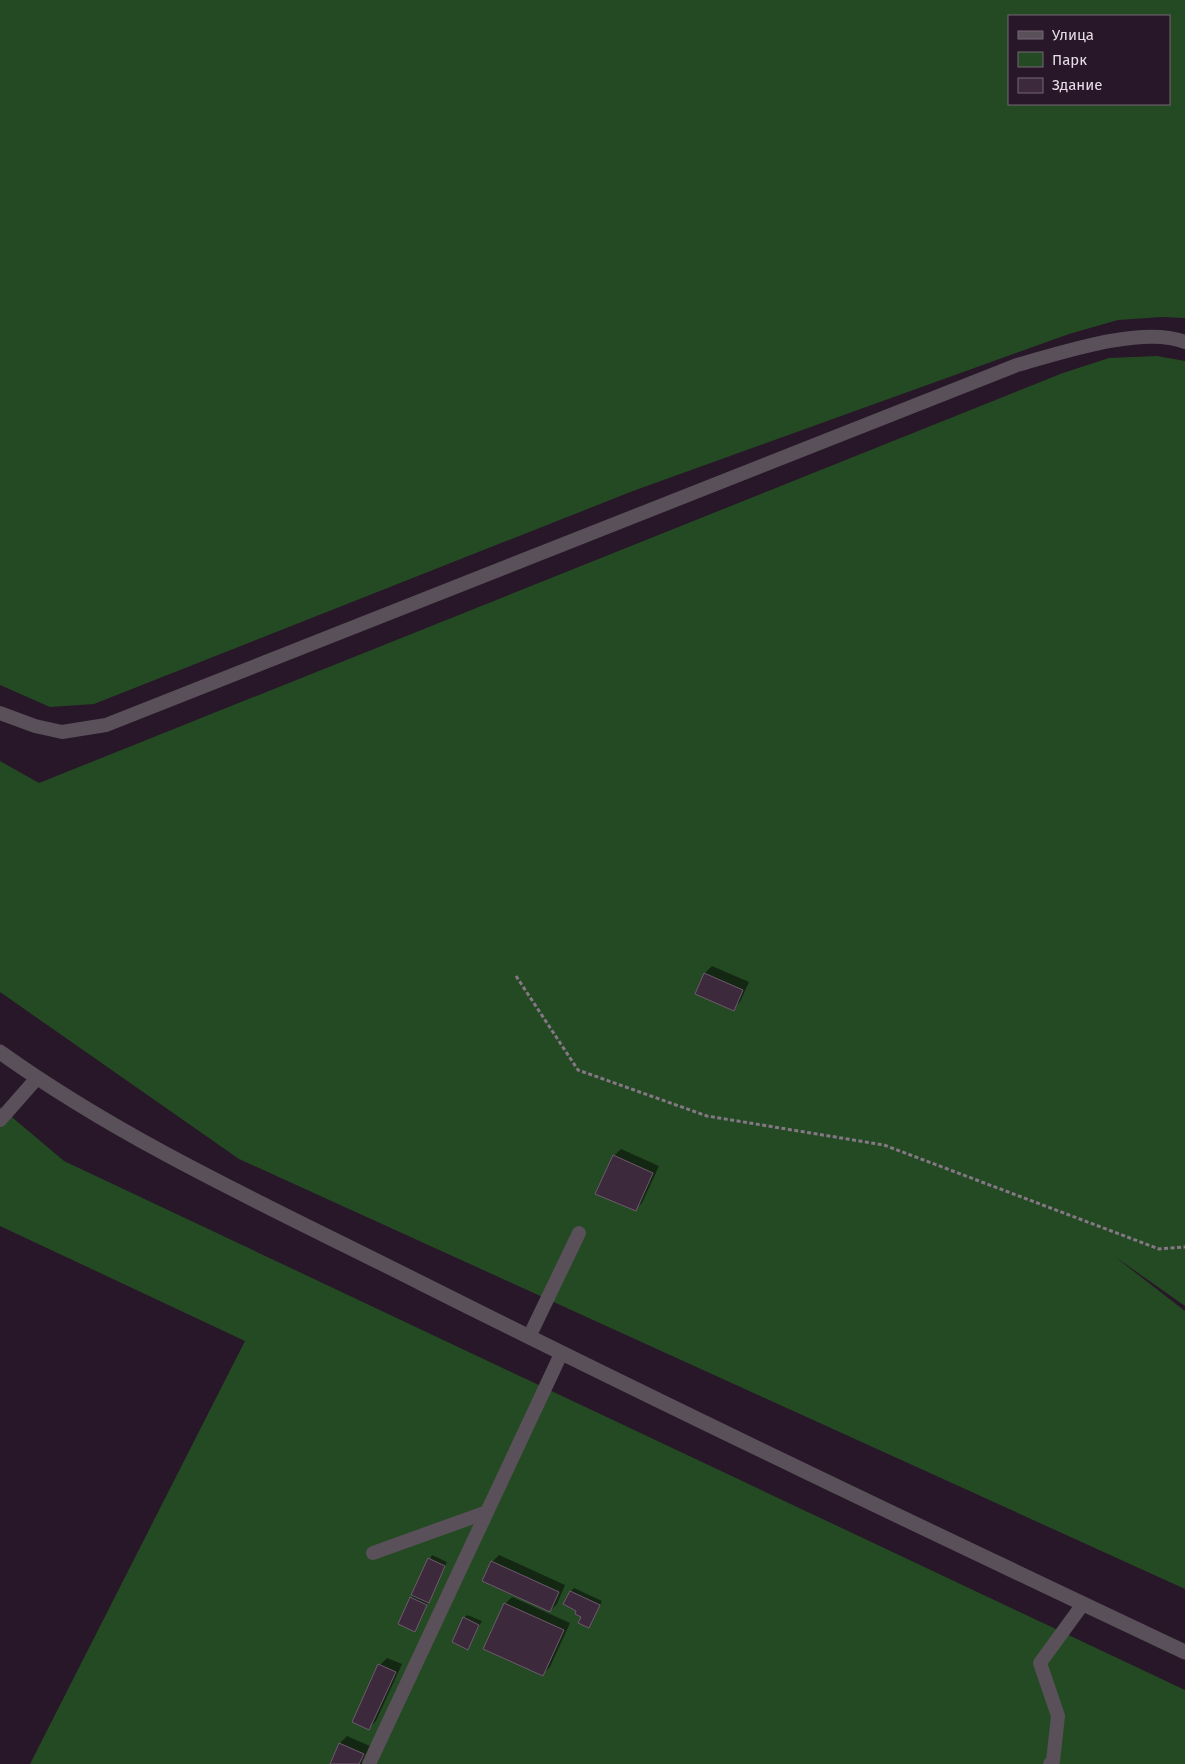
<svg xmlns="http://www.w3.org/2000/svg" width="1185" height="1764" font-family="'Fira Sans',sans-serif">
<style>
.green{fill:#244a23;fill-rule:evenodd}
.shadow{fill:#0007}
.building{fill:#3c2a3c;stroke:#6e5a6e}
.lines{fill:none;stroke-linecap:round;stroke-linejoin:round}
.path{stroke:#857785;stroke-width:3;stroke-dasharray:4 2.5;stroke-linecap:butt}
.lane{stroke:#595059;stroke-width:14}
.street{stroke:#595059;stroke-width:15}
</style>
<rect width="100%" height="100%" fill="#281728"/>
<!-- green -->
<g class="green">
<path d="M 0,0 L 1185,0 L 1185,318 L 1162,317 L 1118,320 L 1069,334 L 633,491 L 94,704 L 50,707 L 0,685 ZM 1009,16 L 1169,16 L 1169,104 L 1009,104 Z"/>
<polygon points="1157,356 1185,361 1185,1306 1114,1256 1185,1311 1185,1589 239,1159 0,992 0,761 39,783 1063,373 1109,358"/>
<polygon points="0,1107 64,1161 1185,1690 1185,1764 30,1764 245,1341 0,1226"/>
</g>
<!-- shadow -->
<g class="shadow">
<polygon points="712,966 749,982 740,1002 733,1009 705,973"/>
<polygon points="621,1149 659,1166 642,1203 635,1210 614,1156"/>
<polygon points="432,1555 447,1562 415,1630 411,1598"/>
<polygon points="499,1555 565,1585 557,1604 550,1611 492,1562"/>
<polygon points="574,1588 602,1601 589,1627 578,1610 571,1591"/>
<polygon points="512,1597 570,1623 550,1667 543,1674 505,1604"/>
<polygon points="467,1615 482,1621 467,1648 464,1618"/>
<polygon points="387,1658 402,1664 376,1721 369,1728 354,1721 380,1665"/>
<polygon points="347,1736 370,1746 362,1764 331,1764 340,1743"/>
</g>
<!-- building -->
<g class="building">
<polygon points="704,973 743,990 734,1011 695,994"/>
<polygon points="613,1155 653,1173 636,1211 595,1194"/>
<polygon points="428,1558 445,1566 429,1603 411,1595"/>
<polygon points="491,1561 559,1592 550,1612 482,1581"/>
<polygon points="570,1591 600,1605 589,1628 578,1623 581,1617 575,1614 576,1611 563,1604"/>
<polygon points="410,1597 427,1605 415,1632 398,1624"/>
<polygon points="504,1603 564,1630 543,1676 483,1649"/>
<polygon points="463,1617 479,1625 468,1650 452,1642"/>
<polygon points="378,1664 396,1672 369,1730 352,1722"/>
<polygon points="339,1743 364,1754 359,1764 330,1764"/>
</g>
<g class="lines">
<!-- path -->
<polyline class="path" points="516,976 578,1070 707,1116 884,1145 1159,1249 1185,1247"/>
<!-- lane -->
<g class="lane">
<path d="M 0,713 L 35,726 L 62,732 L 106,725 L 1017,365 C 1060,353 1143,325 1185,342"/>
<polyline points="0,1120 37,1078"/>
<polyline points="529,1337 579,1233"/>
<polyline points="373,1553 487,1512"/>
<polyline points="369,1764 561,1354"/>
<polyline points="1050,1764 1053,1761 1058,1716 1040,1663 1083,1604"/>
</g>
<!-- street -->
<path class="street" d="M 0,1052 C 130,1145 279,1211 421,1283 C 674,1410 929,1531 1185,1652"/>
</g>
<!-- legend -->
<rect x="1008" y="15" width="162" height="90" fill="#281728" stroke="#756675"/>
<rect x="1018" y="31" width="25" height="8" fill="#595059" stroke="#756675"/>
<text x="1052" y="40" font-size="15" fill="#e8dce8">Улица</text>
<rect x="1018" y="52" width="25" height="15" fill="#244a23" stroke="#756675"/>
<text x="1052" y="65" font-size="15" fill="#e8dce8">Парк</text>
<rect x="1018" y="78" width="25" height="15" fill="#3c2a3c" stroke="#756675"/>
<text x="1052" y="90" font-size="15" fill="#e8dce8">Здание</text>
</svg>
